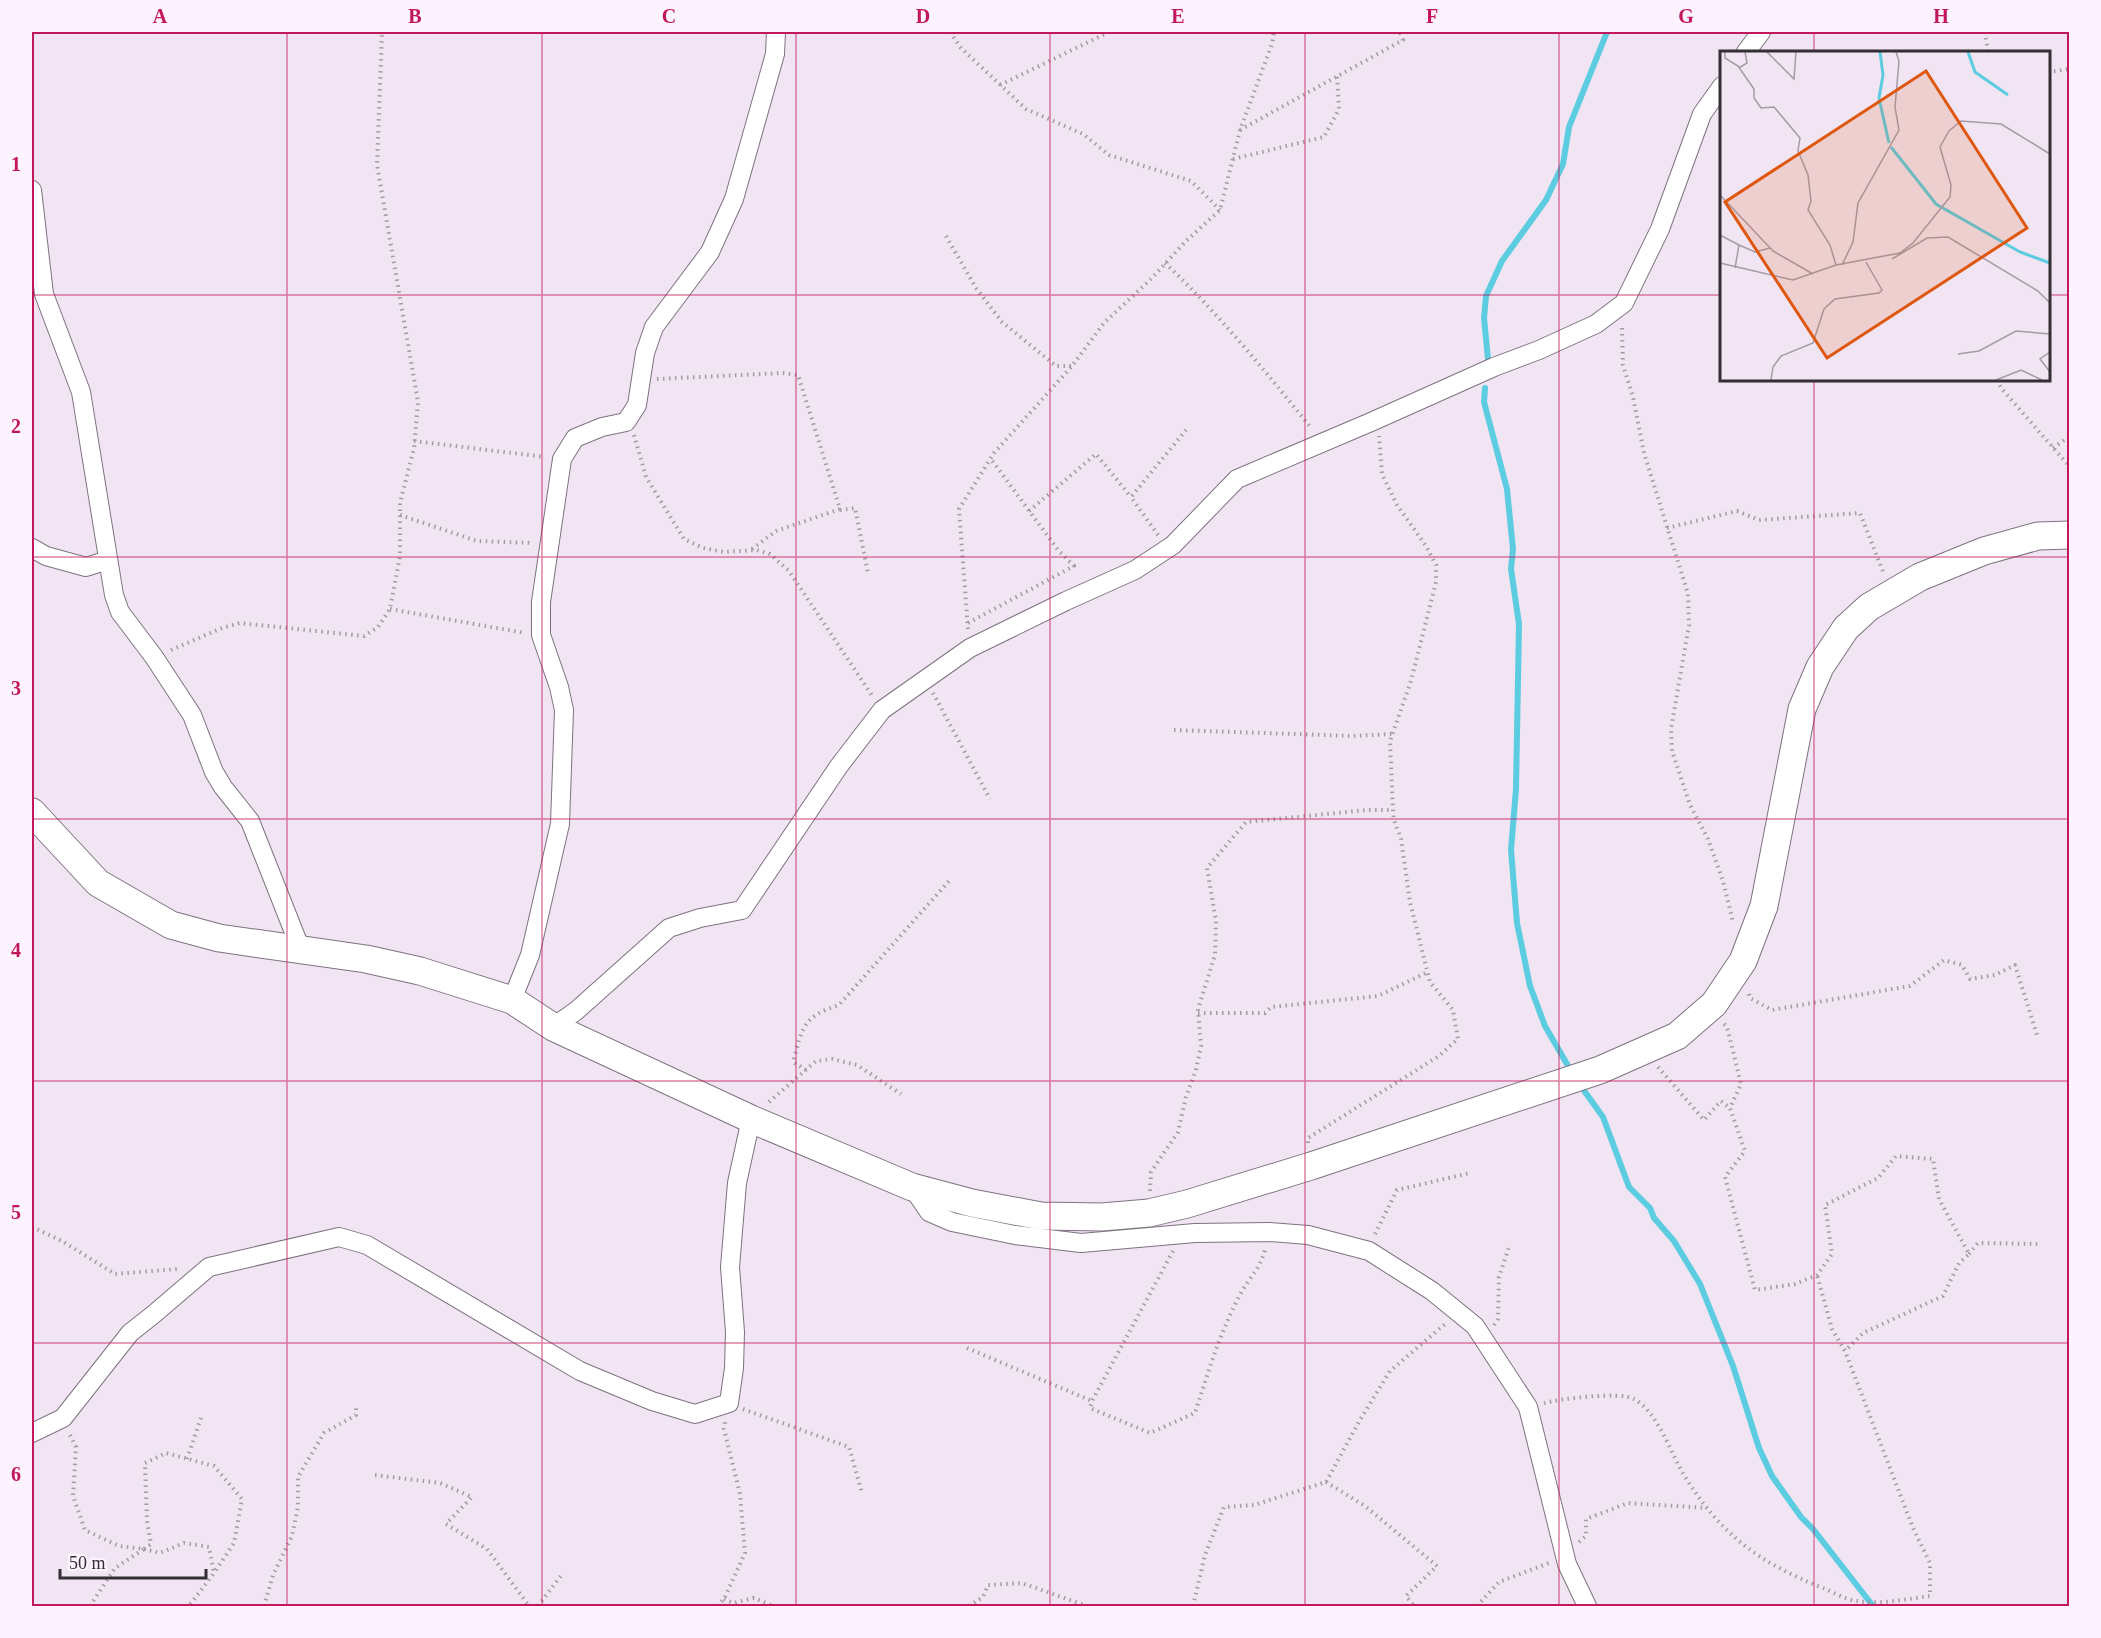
<svg xmlns="http://www.w3.org/2000/svg" width="2101" height="1638" font-family="Georgia,serif">
<style>
.lines{fill:none;stroke-linecap:round;stroke-linejoin:round}
.stream{stroke:#5ccce0;stroke-width:6}
.street-casing{stroke:#7e7280;stroke-width:20}
.secondary-casing{stroke:#7e7280;stroke-width:29}
.path{stroke:#a39aa5;stroke-width:4;stroke-dasharray:1.5 4.5;stroke-linecap:butt}
.street{stroke:#fff;stroke-width:18}
.secondary{stroke:#fff;stroke-width:27}
.grid{fill:none;stroke:#c2185b;stroke-width:1.5;stroke-opacity:0.55}
.inset-river{fill:none;stroke:#5ccce0;stroke-width:3}
.inset-road{fill:none;stroke:#a59ba6;stroke-width:1.5}
.view{fill:#df570e;fill-opacity:0.15;stroke:#df570e;stroke-width:3}
.inset-edge{fill:none;stroke:#332e33;stroke-width:3}
.neatline{fill:none;stroke:#c2185b;stroke-width:2}
.grid-label{font-size:20px;text-anchor:middle;font-weight:bold;fill:#c2185b}
</style>
<rect width="100%" height="100%" fill="#f1e4f3"/>
<g class="lines">
<!-- stream -->
<g class="stream">
<polyline points="1488,359 1484,318 1486,296 1502,261 1546,200 1563,164 1569,127 1607,32"/>
<polyline points="1485,388 1484,402 1507,489 1513,549 1511,569 1519,624 1516,789 1511,850 1517,923 1530,986 1545,1026 1571,1071"/>
<polyline points="1580,1085 1603,1117 1629,1187 1650,1208 1654,1218 1674,1241 1700,1284 1733,1366 1759,1448 1772,1476 1801,1517 1813,1529 1873,1606"/>
</g>
<!-- street casing -->
<g class="street-casing">
<g id="street">
<polyline points="1746,52 1761,32"/>
<polyline points="32,190 44,294 81,392 114,595 120,612 154,657 192,715 214,772 223,787 250,821 301,950"/>
<polyline points="32,548 46,556 86,567 108,560"/>
<polyline points="512,1000 530,955 560,824 564,710 559,687 541,635 541,602 562,459 575,438 602,427 626,422 637,405 645,353 654,327 710,252 734,199 775,54 776,32"/>
<polyline points="553,1027 576,1011 669,928 700,918 742,910 839,766 882,710 970,648 1066,601 1135,570 1173,545 1237,479 1371,422 1494,367 1539,350 1596,324 1624,303 1660,229 1702,114 1722,86"/>
<polyline points="912,1187 929,1212 952,1222 1015,1235 1081,1243 1195,1233 1269,1232 1308,1235 1369,1251 1432,1291 1475,1326 1528,1407 1567,1564 1587,1606"/>
<polyline points="32,1433 63,1418 130,1333 154,1314 209,1267 339,1237 367,1245 580,1371 652,1401 695,1414 729,1403 734,1368 735,1332 730,1267 737,1183 751,1119"/>
</g>
</g>
<!-- secondary casing -->
<g class="secondary-casing">
<polyline id="secondary" points="32,812 98,883 171,925 219,938 366,959 420,971 512,1000 553,1027 751,1119 912,1187 972,1203 1041,1216 1102,1217 1149,1213 1187,1204 1311,1166 1600,1070 1677,1036 1714,1004 1743,961 1764,906 1802,709 1820,667 1846,628 1869,607 1920,577 1984,551 2038,536 2070,535"/>
</g>
<!-- path -->
<g class="path">
<polyline points="950,32 961,48 1026,109 1083,134 1109,155 1191,181 1220,210"/>
<polyline points="1985,32 1988,52"/>
<polyline points="2048,72 2070,69"/>
<polyline points="1000,85 1109,32"/>
<polyline points="1240,130 1403,40 1400,32"/>
<polyline points="1233,159 1324,137 1339,109 1337,76"/>
<polyline points="946,236 976,288 1002,322 1056,366 1071,366"/>
<path d="M 1165,263 C 1219,314 1265,371 1312,429"/>
<polyline points="1622,328 1623,365 1633,397 1644,453 1688,594 1689,625 1671,729 1672,751 1690,805 1708,839 1723,881 1733,922"/>
<polyline points="657,379 783,373 798,375 840,509 776,531 752,549"/>
<polyline points="1997,380 2001,388 2070,467"/>
<polyline points="634,435 646,477 684,539 703,548 724,552 757,550 770,554 789,571 873,697"/>
<polyline points="414,441 545,457"/>
<polyline points="2053,448 2070,436"/>
<polyline points="840,510 855,508 868,573"/>
<polyline points="1029,511 1096,454 1131,497"/>
<polyline points="400,515 477,541 533,543"/>
<polyline points="1667,528 1737,511 1759,520 1860,513 1884,574"/>
<polyline points="1158,535 1131,497 1186,430"/>
<polyline points="390,609 525,633"/>
<polyline points="968,623 1074,566 1058,550 991,459"/>
<polyline points="968,629 959,509 994,453 1072,366 1104,323 1151,279 1186,241 1220,210 1240,130 1272,44 1274,32"/>
<polyline points="171,650 222,628 240,623 364,636 378,627 390,609 400,556 400,503 414,448 418,402 377,165 382,32"/>
<polyline points="933,693 990,799"/>
<polyline points="1174,730 1353,736 1392,734"/>
<polyline points="1749,994 1750,998 1772,1010 1910,986 1944,960 1962,965 1970,979 1995,975 2015,965 2038,1038"/>
<polyline points="1198,1013 1265,1013 1271,1007 1378,996 1428,972"/>
<polyline points="1724,1024 1727,1027 1741,1084 1730,1108 1745,1151 1725,1177 1755,1290 1795,1284 1817,1275 1832,1254 1825,1205 1878,1178 1896,1156 1933,1159 1939,1199 1969,1254 1959,1263 1943,1296 1863,1333 1845,1351"/>
<polyline points="1658,1067 1704,1120 1721,1101 1730,1108"/>
<path d="M 806,1070 L 793,1062 C 803,1027 802,1017 839,1005 L 949,881"/>
<polyline points="769,1102 816,1061 832,1059 857,1065 901,1094"/>
<polyline points="1308,1143 1308,1138 1439,1056 1458,1039 1453,1010 1430,982 1410,902 1401,839 1394,820 1393,810 1390,741 1411,681 1436,582 1436,565 1426,546 1397,505 1382,474 1379,436"/>
<polyline points="1150,1191 1151,1172 1178,1132 1186,1097 1196,1070 1201,1046 1198,1009 1215,955 1216,921 1207,868 1246,822 1367,810 1393,810"/>
<polyline points="32,1227 62,1241 115,1274 177,1269"/>
<polyline points="1375,1234 1397,1190 1470,1173"/>
<path d="M 1173,1251 L 1092,1401 L 1090,1408 L 1150,1433 L 1195,1413 C 1208,1373 1220,1332 1240,1295 C 1249,1277 1259,1271 1265,1250"/>
<polyline points="1969,1254 1978,1243 2038,1244"/>
<polyline points="1494,1325 1498,1319 1499,1277 1510,1244"/>
<polyline points="967,1348 1092,1401"/>
<path d="M 1544,1403 C 1560,1399 1620,1391 1634,1399 C 1658,1412 1670,1452 1684,1475 C 1720,1534 1759,1563 1823,1588 C 1833,1592 1846,1600 1857,1601 C 1881,1605 1906,1599 1930,1596 L 1930,1563 L 1913,1528 L 1845,1351 L 1832,1329 L 1817,1275"/>
<polyline points="743,1409 849,1447 862,1493"/>
<polyline points="70,1435 76,1447 73,1496 85,1530 119,1546 144,1549 115,1568 90,1606"/>
<polyline points="187,1459 202,1415"/>
<polyline points="375,1475 440,1483 472,1497 446,1524 487,1549 529,1606"/>
<polyline points="1326,1482 1365,1506 1437,1566 1406,1596 1414,1606"/>
<polyline points="1579,1542 1586,1536 1586,1519 1628,1503 1707,1508"/>
<polyline points="144,1549 151,1544 147,1521 145,1463 166,1453 214,1466 242,1499 234,1543 214,1573"/>
<polyline points="144,1549 160,1553 184,1543 209,1547 214,1573 189,1606"/>
<polyline points="724,1599 733,1603 754,1598 773,1606"/>
<polyline points="264,1606 273,1575 292,1536 298,1507 298,1477 324,1433 356,1415 356,1404"/>
<polyline points="538,1606 563,1573"/>
<polyline points="717,1606 724,1599 745,1553 740,1494 724,1429 725,1422"/>
<polyline points="969,1606 983,1597 988,1585 1022,1583 1087,1606"/>
<polyline points="1193,1606 1205,1555 1224,1507 1254,1505 1326,1482 1360,1420 1390,1371 1445,1324"/>
<polyline points="1477,1606 1499,1582 1549,1563"/>
</g>
<!-- street -->
<use href="#street" class="street"/>
<!-- secondary -->
<use href="#secondary" class="secondary"/>
</g>
<!-- grid -->
<path class="grid" d="M 287,32 L 287,1606M 542,32 L 542,1606M 796,32 L 796,1606M 1050,32 L 1050,1606M 1305,32 L 1305,1606M 1559,32 L 1559,1606M 1814,32 L 1814,52M 32,295 L 1722,295M 2048,295 L 2070,295M 1814,380 L 1814,1606M 32,557 L 2070,557M 32,819 L 2070,819M 32,1081 L 2070,1081M 32,1343 L 2070,1343"/>
<!-- overview -->
<g transform="translate(1720 51)">
<rect width="330" height="330" fill="#f1e4f3"/>
<path class="inset-river" d="M 160,1 L 163,24 L 159,47 L 169,92M 248,1 L 255,21 L 288,44M 171,96 L 216,153 L 300,201 L 330,212"/>
<path class="inset-road" d="M 5,1 L 5,7 L 18,15 L 34,38 L 34,47 L 41,57 L 54,56 L 80,87 L 78,100 L 88,124 L 91,150 L 88,159 L 110,194 L 116,214M 47,1 L 74,28 L 76,1M 19,17 L 27,12 L 25,1M 0,144 L 53,200 L 93,223M 0,184 L 19,194 L 15,217M 19,194 L 35,201 L 50,197M 172,208 L 207,187 L 228,186 L 318,240 L 330,252M 0,212 L 73,229 L 116,214 L 180,202 L 193,192 L 230,146 L 231,134 L 220,96 L 229,80 L 241,70 L 281,73 L 330,103M 122,214 L 133,191 L 138,152 L 179,79 L 175,56 L 179,10 L 176,1M 330,301 L 320,308 L 330,321M 238,303 L 259,300 L 296,280 L 330,283M 51,329 L 53,316 L 61,305 L 93,292 L 104,258 L 115,248 L 159,242 L 162,239 L 146,211M 276,329 L 301,319 L 322,329"/>
<path class="view" d="M 206,20 L 307,177 L 107,307 L 5,151 Z"/>
<rect width="330" height="330" class="inset-edge"/>
</g>
<!-- border -->
<rect width="2101" height="1638" fill="none" stroke="#fdf2ff" stroke-width="66"/>
<!-- scale -->
<path d="M60 1569v9h146v-9" fill="none" stroke="#332e33" stroke-width="3"/>
<text x="69" y="1569" font-size="18" fill="#332e33" stroke="#fdf2ff" stroke-width="4.5" paint-order="stroke">50 m</text>
<rect x="33" y="33" width="2035" height="1572" class="neatline"/>
<g class="grid-label">
<text x="160" y="23">A</text>
<text x="415" y="23">B</text>
<text x="669" y="23">C</text>
<text x="923" y="23">D</text>
<text x="1178" y="23">E</text>
<text x="1432" y="23">F</text>
<text x="1686" y="23">G</text>
<text x="1941" y="23">H</text>
<text x="16" y="171">1</text>
<text x="16" y="433">2</text>
<text x="16" y="695">3</text>
<text x="16" y="957">4</text>
<text x="16" y="1219">5</text>
<text x="16" y="1481">6</text>
</g>
</svg>
